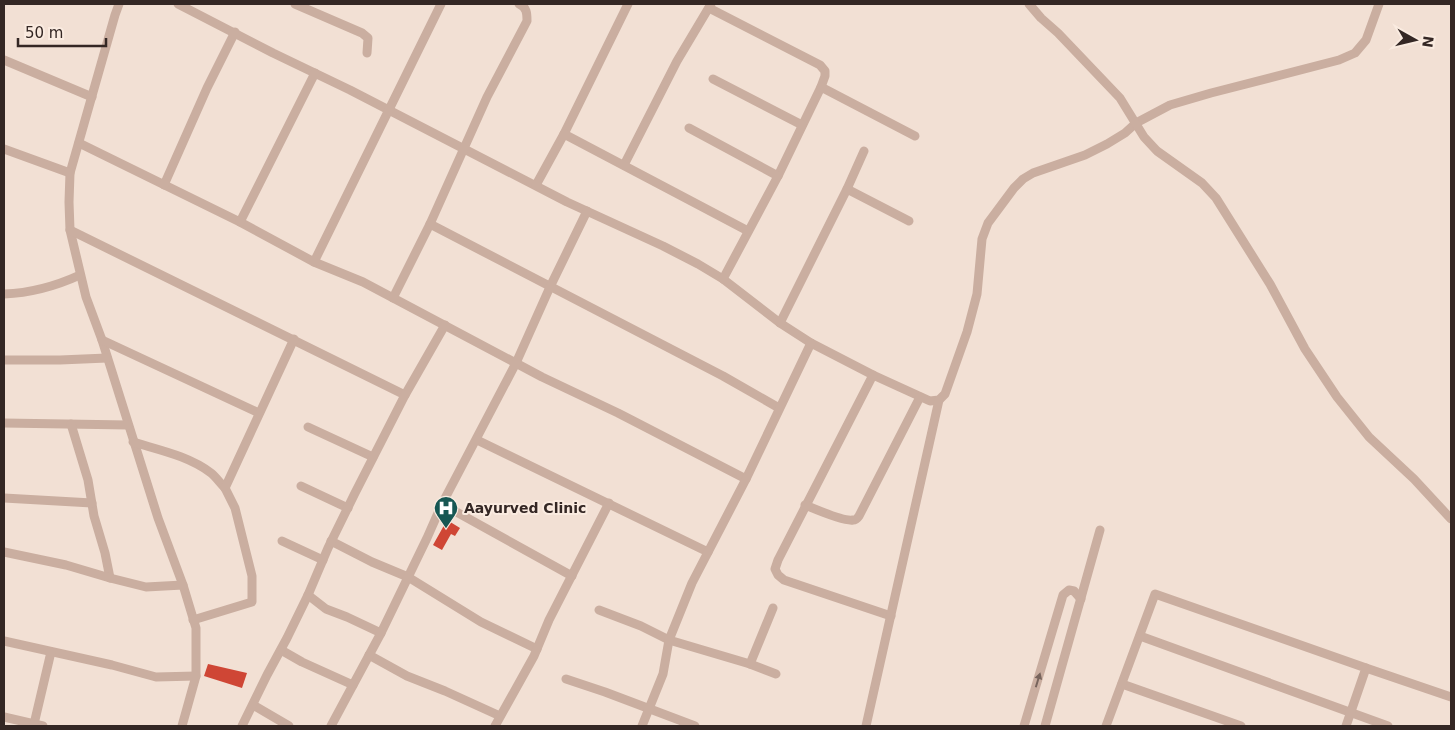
<svg xmlns="http://www.w3.org/2000/svg" width="1455" height="730" font-family="'DejaVu Sans',sans-serif">
<style>
.building{fill:#cf4635}
.lines{fill:none;stroke-linecap:round;stroke-linejoin:round}
.street{stroke:#caaea0;stroke-width:9}
.oneway{fill:#78645c}
.labels{text-anchor:middle;stroke-width:4;stroke-linejoin:round;paint-order:stroke}
.poi-label{font-size:14px;font-weight:bold;fill:#342724;stroke:#faebe0;text-anchor:start}
</style>
<rect width="100%" height="100%" fill="#f2e0d4"/>
<!-- building -->
<g class="building">
<polygon points="447,520 460,528 455,536 451,534 442,550 433,545"/>
<polygon points="208,664 247,673 242,688 204,676"/>
</g>
<g class="lines">
<!-- street -->
<g class="street">
<polyline points="119,4 115,15 70,173 69,202 70,230 86,297 102,340 158,518 183,585 196,628 196,676 182,726"/>
<polyline points="178,4 273,53 350,90 567,202 663,246 698,264 723,279 780,323 811,343 873,375 930,401 939,400 945,394 967,332 977,294 982,239 988,223 1014,188 1023,179 1033,173 1085,155 1107,144 1125,133 1136,123 1170,105 1211,93 1339,60 1355,53 1366,40 1379,4"/>
<polyline points="295,4 362,33 368,38 367,53"/>
<polyline points="1029,4 1041,18 1058,33 1120,98 1144,137 1157,151 1202,183 1216,198 1270,284 1305,349 1337,397 1369,437 1414,479 1451,519"/>
<polyline points="709,8 820,65 825,71 825,76 821,87 778,176 723,279"/>
<polyline points="4,60 92,97"/>
<polyline points="713,79 802,125"/>
<polyline points="821,87 915,136"/>
<polyline points="689,128 778,176"/>
<polyline points="564,134 628,4"/>
<polyline points="79,143 240,222 314,262 363,282 542,377 618,413 746,479"/>
<polyline points="4,149 70,173"/>
<polyline points="624,165 677,61 711,4"/>
<polyline points="164,185 207,88 235,32"/>
<polyline points="536,185 564,134 748,231"/>
<polyline points="847,189 909,221"/>
<polyline points="240,222 315,73"/>
<polyline points="430,224 723,376 779,408"/>
<polyline points="70,230 405,395"/>
<polyline points="314,262 441,4"/>
<path d="M 4,294 C 30,293 56,286 80,275"/>
<path d="M 393,298 L 430,224 L 487,97 L 527,21 C 527,14 527,7 519,4"/>
<polyline points="780,323 847,189 864,151"/>
<polyline points="102,340 259,413"/>
<polyline points="4,360 60,360 107,358"/>
<polyline points="873,375 778,560 775,569 778,575 784,580 891,616"/>
<polyline points="4,423 128,425"/>
<polyline points="71,424 88,480 94,516 105,553 110,578"/>
<polyline points="308,427 373,457"/>
<polyline points="477,440 708,552"/>
<path d="M 133,442 C 159,450 189,456 211,473 C 216,477 220,483 225,488"/>
<polyline points="301,486 348,508"/>
<polyline points="4,498 92,503"/>
<polyline points="442,504 572,576"/>
<path d="M 805,505 C 815,509 844,522 853,520 C 856,520 857,519 859,516 L 920,397"/>
<polyline points="282,541 323,560"/>
<polyline points="331,541 372,562 408,577 481,622 537,649"/>
<polyline points="4,552 66,565 110,578 146,587 183,585"/>
<polyline points="308,595 326,609 347,617 381,633"/>
<polyline points="599,610 641,626 669,640 750,664 776,674"/>
<polyline points="193,620 252,602 252,576 235,508 225,488 294,339"/>
<polyline points="1140,636 1388,726"/>
<polyline points="4,641 112,665 156,677 196,676"/>
<polyline points="281,650 302,662 353,685"/>
<polyline points="369,655 407,676 445,691 500,716"/>
<polyline points="750,664 773,608"/>
<polyline points="1366,668 1451,697"/>
<polyline points="566,679 605,692 695,726"/>
<polyline points="1122,684 1241,726"/>
<polyline points="253,705 289,726"/>
<polyline points="4,717 43,726"/>
<polyline points="34,724 51,652"/>
<polyline points="242,726 267,675 287,638 308,595 328,548 355,493 405,395 445,325"/>
<polyline points="331,726 381,633 427,538 442,504 516,363 550,287 587,211"/>
<polyline points="495,726 534,656 549,620 609,503"/>
<polyline points="642,726 663,674 669,640 692,583 746,479 811,343"/>
<polyline points="866,726 939,400"/>
<polyline points="1024,726 1063,595 1069,590 1074,591 1081,599"/>
<polyline points="1045,726 1100,530"/>
<polyline points="1106,726 1155,594 1366,668 1346,726"/>
</g>
</g>
<!-- one-way arrows -->
<defs><path id="oneway-solid" d="M-6-.8H1V-3.2L6.5 0L1 3.2V.8H-6Z" transform="scale(1.25)"/></defs>
<use class="oneway" href="#oneway-solid" transform="translate(1038 680) rotate(-73)"/>
<!-- icons -->
<defs>
<g id="hospital-pin" transform="scale(1.25)"><path d="M0 17L-7.5 6A9.5 9.5 0 1 1 7.5 6Z" fill="#175753" stroke="#faebe0"/><path d="M-5-5h3v3.5h4V-5h3V5h-3V1.5h-4V5h-3Z" fill="#fff"/></g>
</defs>
<g fill-rule="evenodd">
<use href="#hospital-pin" x="446" y="508"/>
</g>
<g class="labels">
<!-- poi labels -->
<g class="poi-label">
<text x="464" y="513">Aayurved Clinic</text>
</g>
</g>
<!-- border -->
<rect width="1455" height="730" fill="none" stroke="#342724" stroke-width="10"/>
<!-- north arrow -->
<g transform="translate(1415 40) rotate(98)" stroke="#faebe0" stroke-width="4" paint-order="stroke">
<path d="M0-4L9 19L0 12L-9 19Z" fill="#342724"/>
<text y="-8" font-size="14" font-weight="bold" text-anchor="middle" fill="#342724">N</text>
</g>
<!-- scale -->
<path d="M18 38v8h88v-8" fill="none" stroke="#342724" stroke-width="2.5"/>
<text x="25" y="38" font-size="15" fill="#342724" stroke="#faebe0" stroke-width="4" paint-order="stroke">50 m</text>
</svg>
